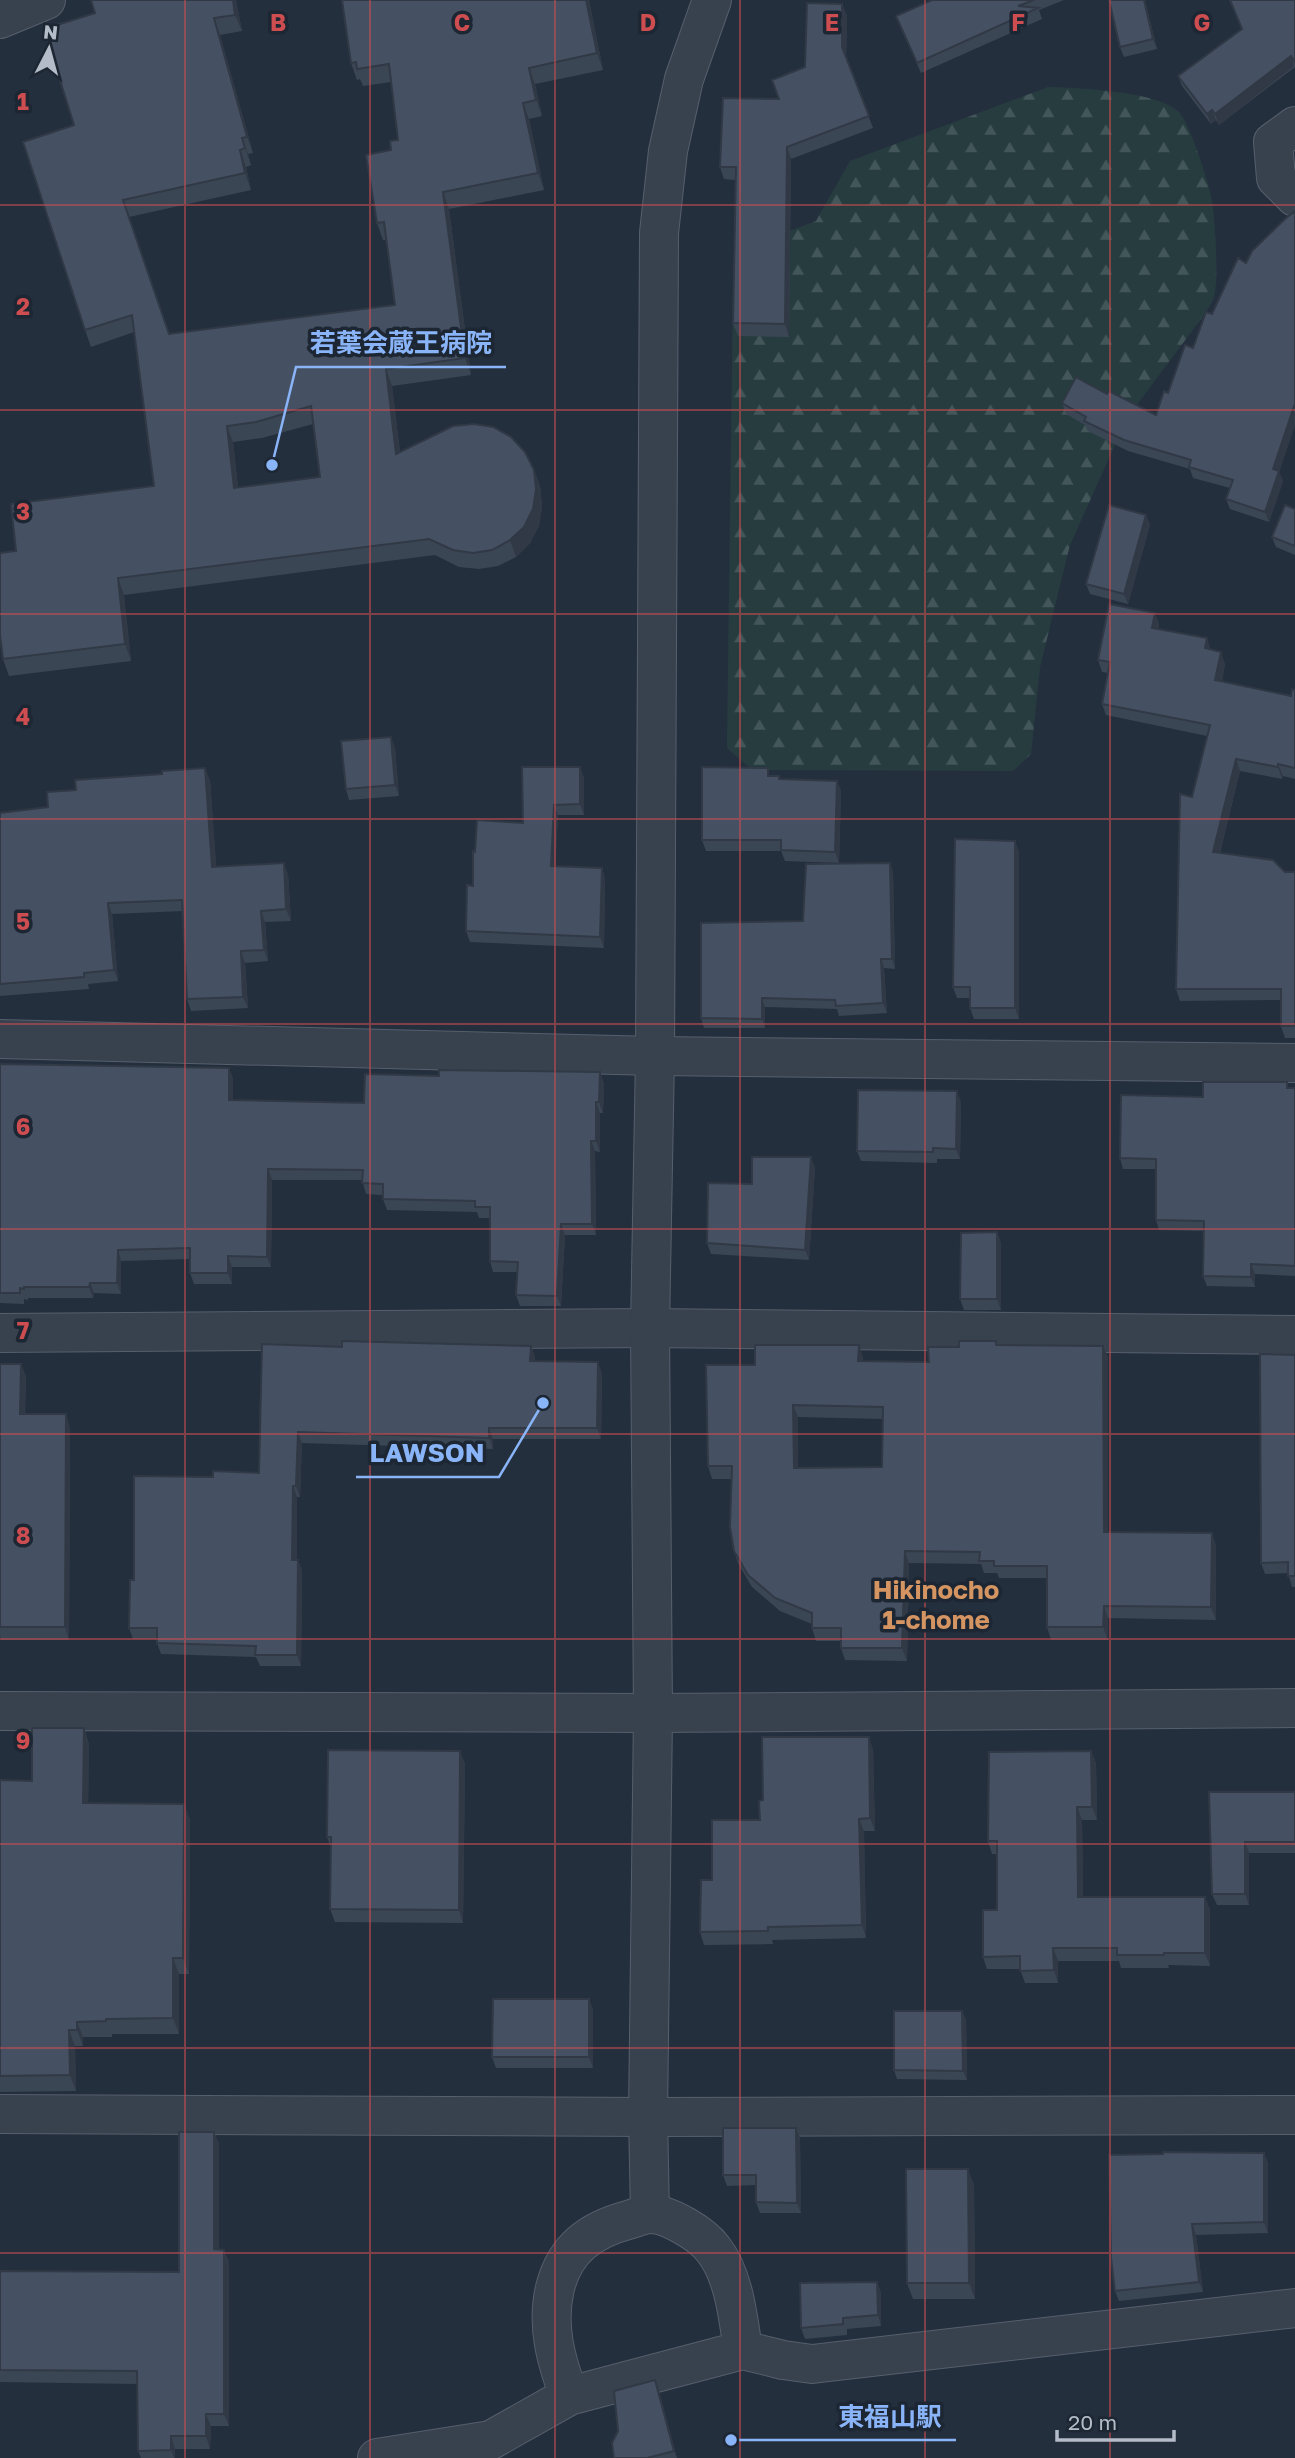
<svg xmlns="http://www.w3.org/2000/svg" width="1295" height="2458" viewBox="0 0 1295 2458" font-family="'Golos Text','Noto Sans JP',sans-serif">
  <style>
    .forest { fill: url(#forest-firs) }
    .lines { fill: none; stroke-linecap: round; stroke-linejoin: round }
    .minor-casing { stroke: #565f6c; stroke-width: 40 }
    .tertiary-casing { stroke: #565f6c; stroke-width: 40 }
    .minor { stroke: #38414e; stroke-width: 38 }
    .tertiary { stroke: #38414e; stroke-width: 38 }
    .wall { fill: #3b4654; fill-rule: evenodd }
    .shaded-wall { fill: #303945 }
    .building { fill: #455162; stroke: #303945; stroke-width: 2; fill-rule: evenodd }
    .grid { fill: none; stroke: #ce4d50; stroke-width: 2; stroke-opacity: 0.55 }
    .labels { text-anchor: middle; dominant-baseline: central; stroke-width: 7; stroke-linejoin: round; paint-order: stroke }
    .neighbourhood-label { font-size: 26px; font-weight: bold; fill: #d59563; stroke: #1d2633 }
    .grid-label { font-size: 23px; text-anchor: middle; font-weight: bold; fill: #ce4d50; stroke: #1d2633; stroke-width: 7; stroke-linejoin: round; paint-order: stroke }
    .leader { fill: none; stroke: #8ab4f8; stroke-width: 2.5 }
    .callout-dot { fill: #8ab4f8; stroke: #1d2633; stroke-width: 2.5 }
    .callout-label { font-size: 26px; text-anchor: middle; font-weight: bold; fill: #8ab4f8; stroke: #1d2633; stroke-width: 7; stroke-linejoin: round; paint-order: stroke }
  </style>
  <defs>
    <pattern id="forest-firs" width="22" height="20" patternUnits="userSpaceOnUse" patternTransform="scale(1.75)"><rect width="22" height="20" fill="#263c3f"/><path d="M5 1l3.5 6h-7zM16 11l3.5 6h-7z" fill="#435659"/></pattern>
  </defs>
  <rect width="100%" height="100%" fill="#242f3e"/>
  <path class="forest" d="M1048,87C1078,88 1155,91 1178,111C1190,122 1209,184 1212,201C1215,219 1219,280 1214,296C1213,303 1207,309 1204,315L1127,418L1070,545L1040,667L1031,754L1013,771L752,770L727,748L733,289L757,243L816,221L850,161Z"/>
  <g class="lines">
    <defs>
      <path id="minor" d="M0,19L46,0
        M1295,126L1273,142L1276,178L1295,197
        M0,1039L655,1056L1295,1063
        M0,1333L650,1328L1295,1335
        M0,2114L648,2117L1295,2115
        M569,2396C556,2360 546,2326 555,2288C565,2248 591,2230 628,2220C635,2218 642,2215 649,2214C667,2213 702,2234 713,2249C734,2275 738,2317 743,2350
        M377,2458L491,2440L569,2396L743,2350L783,2360L812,2364L1295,2308"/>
      <path id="tertiary" d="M0,1711L653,1713L1295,1708
        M650,2214L648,2117L653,1713L650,1328L655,1056L659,233L668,151L684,79L712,0"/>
    </defs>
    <use href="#minor" class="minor-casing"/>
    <use href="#tertiary" class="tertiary-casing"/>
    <use href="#minor" class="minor"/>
    <use href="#tertiary" class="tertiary"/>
  </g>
  <path class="wall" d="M91,0H236L242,31L220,35L253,153L248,154L251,165L246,167L251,190L129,217L169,334L395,305L386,240H383L377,223L391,150L398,140L391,82L363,86L360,79L357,80L351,63L589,0L603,70L535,84L542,116L529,119L544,190L449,209L471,375L392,386L400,452L534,470L540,486L542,506L539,526L530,543L516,557L498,566L479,569L459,567L435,555L124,595L131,661L9,676L3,659L16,551L154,486L134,332L91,347L85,330L74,125L95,13ZM313,424L320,477L238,487L233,442L262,438Z
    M932,0H1064L1039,10L1042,19L921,73L896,16Z
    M1109,0H1145L1157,49L1124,57L1120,47Z
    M1229,0H1295V67L1219,125L1216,120L1211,124L1182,86L1178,76L1242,29Z
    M842,4L847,16L846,58L873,128L791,159L789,337L738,336L733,323L735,180L724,179L720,167L805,67Z
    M1295,211V425L1279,472L1283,481L1269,522L1230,509L1226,499L1230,488L1193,478L1190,469L1128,451L1088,431L1085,425L1066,414L1062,403L1107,394L1156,415L1212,314L1246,263Z
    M1295,509V555L1276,547L1272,537Z
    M1146,515L1150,525L1128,604L1090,594L1086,584Z
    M1155,613L1159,624L1158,629L1211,649L1225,664L1222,681L1291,696L1295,690V779L1283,776L1282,779L1240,771L1220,853L1285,872H1295V1038H1285L1281,1026V1000L1180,1001L1176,989L1192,797L1207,736L1106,715L1102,704L1108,673L1102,672L1098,660Z
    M395,748L399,796L349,800L346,789Z
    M771,776H779L780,779L837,781L841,791L839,863L785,861L781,851H706L702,840Z
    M584,777V815H558L555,866L602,868L605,879L604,948L470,942L466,931L473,886L523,823Z
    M210,780L216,866L288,874L291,921L265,922L268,961L245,963L248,1008L191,1011L187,999L183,911L112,914L118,981L88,984L89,989L0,996V813L48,807Z
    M1019,851V1019H974L970,1008V998H957L953,987Z
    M890,863L893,872L895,969L884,968L887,1013L839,1016L837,1009L765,1007V1028H704L701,1018L803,921Z
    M0,1064L229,1068L233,1079V1100L364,1103L604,1083L603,1113H600V1152L595,1151L596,1235H565L561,1306H520L516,1295L518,1272H493L490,1261V1218H479L477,1212L387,1210L383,1199V1195L366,1194L362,1180H272L271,1267H232V1284H194L190,1273V1259L121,1261V1294L94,1293L93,1298H28V1300L24,1299V1304L0,1303Z
    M1290,1088H1295V1276L1255,1274V1287L1207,1286L1203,1276L1204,1231L1159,1230L1156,1220V1169H1123L1120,1158L1203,1097Z
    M961,1102L960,1159H937V1163L861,1161L857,1151Z
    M815,1167L809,1260L711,1254L707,1243L752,1184Z
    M997,1232L1001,1243V1310H964L960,1299Z
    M997,1345L1103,1346L1108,1358V1532L1216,1545V1620L1108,1618V1640H1051L1047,1627V1578H999L997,1573H984L981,1564L909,1563L907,1661L845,1660L841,1648V1641H816L812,1628V1624L780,1611L752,1587L738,1563L734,1551L731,1479H712L708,1466L755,1365L863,1357V1361L929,1362ZM798,1417L883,1419L882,1467L798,1468Z
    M531,1346L535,1357V1361L602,1373L601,1439H493V1449L302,1443L300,1497H297V1560H298L302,1571L301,1666H260L256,1657L161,1654L157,1643V1639H133L129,1628L134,1580L213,1477L259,1473L342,1347Z
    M1295,1355V1587H1292L1288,1573L1265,1574L1261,1563Z
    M0,1364H21L26,1377L25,1414L70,1427L69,1640H1L0,1636Z
    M84,1728L89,1744L88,1803L184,1804L190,1820L189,1974H179V2034H112V2037H83V2046H75L76,2091L0,2092V1780L32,1781Z
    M873,1749L875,1831H864L866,1938L772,1940L773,1944L704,1945L700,1932L712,1880L760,1820L763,1800Z
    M1091,1751L1096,1763L1097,1820H1082L1083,1897H1205L1210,1910V1966L1168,1965L1169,1968H1121L1119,1961H1058V1983H1025L1020,1969H987L983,1957L997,1910V1854H992L988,1841Z
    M465,1763L463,1923L335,1922L330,1909L331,1848L327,1837Z
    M1209,1792H1295V1853H1249V1905H1217L1212,1894Z
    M589,1999L593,2010V2068H496L492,2057Z
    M962,2011L966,2020L967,2080L897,2079L894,2070Z
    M796,2128L800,2138L801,2213H760L756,2202V2185L727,2186L723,2175Z
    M214,2132L219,2144V2250H224L229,2262V2426H211L210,2449H175V2458H141L138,2451L137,2384L0,2382V2271L179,2272Z
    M1264,2153L1268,2163V2233L1196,2235L1203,2292L1119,2301L1115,2291Z
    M974,2184L975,2299H913L907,2283Z
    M877,2282L881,2293V2326L847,2329V2335L805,2339L801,2328Z
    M660,2395L677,2458H614Z"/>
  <path class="shaded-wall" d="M233,0H236L242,31L235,15Z
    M586,0H589L603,70L597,53Z
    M1144,0H1145L1157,49L1153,39Z
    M842,4L847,16L846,59L842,47Z
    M214,18L220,35L253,153L247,137Z
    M1291,56L1294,66L1219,125L1215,114Z
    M529,68L535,84L542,116L536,100Z
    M523,103L529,119L544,190L538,173Z
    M1212,110L1216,120L1211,124L1207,114Z
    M242,138L248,154L251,165L245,148Z
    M787,147L791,159L789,337L785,324Z
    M240,150L246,167L251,190L245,173Z
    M443,192L449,209L471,375L465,358Z
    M386,369L392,386L402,470L396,454Z
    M1294,406L1295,425L1279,472L1283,481L1269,522L1265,512L1273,469Z
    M227,426L233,442L240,504L234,488Z
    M534,470L540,486L542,506L539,526L530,543L516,557L510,540Z
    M1146,515L1150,525L1128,604L1124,594Z
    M118,578L124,595L131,661L125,644Z
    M1155,613L1159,624L1156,639L1152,628Z
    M1207,638L1211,650L1205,648Z
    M1221,652L1225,664L1220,692L1215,680Z
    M391,737L395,748L399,796L395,785Z
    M1236,759L1240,771L1217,864L1213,852Z
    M1278,764L1283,776L1282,779L1278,767Z
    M580,767L584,777V815L580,804Z
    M205,768L210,780L217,878L212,867Z
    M837,781L841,791L839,863L835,852Z
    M554,805L558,815L555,877L551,866Z
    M1015,841L1019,851V1019L1015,1008Z
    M284,863L288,874L291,921L286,909Z
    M890,863L893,872L895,969L892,959Z
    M602,868L605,879L604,948L600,937Z
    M108,903L112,914L118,981L114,970Z
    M261,911L265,922L268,961L264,950Z
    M241,951L245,963L248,1008L243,997Z
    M881,959L884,968L887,1013L883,1003Z
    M762,998L765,1007V1028L762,1019Z
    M229,1068L233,1079V1111L229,1100Z
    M600,1072L604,1083L603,1113L599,1102Z
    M957,1091L961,1102L960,1159L956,1149Z
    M596,1102L600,1113V1152L596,1141Z
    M591,1141L595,1151L596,1235L592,1224Z
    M811,1157L815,1167L809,1260L805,1250Z
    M268,1169L272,1180L271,1267L267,1257Z
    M561,1224L565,1235L561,1306L557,1296Z
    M997,1232L1001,1243V1310L997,1299Z
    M118,1250L121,1261V1294L117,1283Z
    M228,1256L232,1267V1284L228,1273Z
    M1251,1264L1255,1274V1287L1251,1277Z
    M90,1283L94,1293L93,1298L89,1287Z
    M859,1345L863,1357L862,1374L858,1361Z
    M531,1346L535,1357L534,1372L530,1361Z
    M1103,1346L1108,1358V1544L1104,1532Z
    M598,1362L602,1373L601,1439L597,1428Z
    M21,1364L26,1377L24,1427L20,1414Z
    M793,1405L798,1417V1480L794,1468Z
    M66,1414L70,1427L69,1640L65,1627Z
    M489,1428L493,1439V1449L489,1438Z
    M298,1432L302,1443L300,1497L296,1486Z
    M293,1486L297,1497V1571L292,1560Z
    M1212,1533L1216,1545V1620L1211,1607Z
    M905,1551L909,1563L907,1661L902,1648Z
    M298,1560L302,1571L301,1666L297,1655Z
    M1104,1606L1108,1618V1640L1103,1627Z
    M84,1728L89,1744L88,1819L83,1803Z
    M869,1737L873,1749L875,1831L870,1818Z
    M460,1751L465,1763L463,1923L459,1910Z
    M1091,1751L1096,1763L1097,1820L1092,1807Z
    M184,1804L190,1820L189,1974L183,1958Z
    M1077,1807L1082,1820L1083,1909L1078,1897Z
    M859,1819L864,1831L866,1938L862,1925Z
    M1245,1842L1249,1853V1905L1245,1894Z
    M1205,1897L1210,1910V1966L1205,1953Z
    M1053,1948L1058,1961V1983L1054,1970Z
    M173,1958L179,1974V2034L173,2018Z
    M589,1999L593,2010V2068L589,2057Z
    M962,2011L966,2020L967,2080L963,2071Z
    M77,2022L83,2037V2046L77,2030Z
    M69,2030L75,2046L76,2091L70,2075Z
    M796,2128L800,2138L801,2213L797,2203Z
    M214,2132L219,2144V2262L214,2249Z
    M1264,2153L1268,2163V2233L1264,2222Z
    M968,2169L974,2184L975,2299L969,2283Z
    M1192,2224L1196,2235L1203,2292L1199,2282Z
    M224,2250L229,2262V2426L224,2414Z
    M877,2282L881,2293V2326L878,2315Z
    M655,2380L660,2395L677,2458L674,2451Z
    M206,2414L211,2426L210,2449L206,2436Z
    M171,2436L175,2449V2458H174L171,2450Z"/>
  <path class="building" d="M91,0H233L235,15L214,18L247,137L242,138L245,148L240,150L245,173L123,200L169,334L395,305L384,222L377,223L366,155L391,150L390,141L398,140L389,64L357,69L356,62L351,63L342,0H586L597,53L529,68L536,100L523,103L538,173L443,192L465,358L386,369L396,454L453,426L474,424L493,427L511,437L525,452L534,470L536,489L533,509L524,527L510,540L492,550L473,553L453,550L429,539L118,578L125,644L3,659L0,635V553L16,551L11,504L154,486L132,315L85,330L23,142L74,125L44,29L95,13ZM311,406L320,477L234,488L227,426L256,422Z
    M932,0H1034L1018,6L1038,8L917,63L896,16Z
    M1109,0H1144L1153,39L1120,47Z
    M1230,0H1295V62L1291,56L1215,114L1212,110L1207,114L1178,76L1242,29Z
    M807,3L842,4V47L869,116L787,147L785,324L733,323L736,167H720L723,98L779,99L772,80L805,67Z
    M1295,211V407L1294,406L1273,469L1279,471L1265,512L1226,499L1233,480L1189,467L1191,460L1124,440L1084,421L1086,417L1062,403L1076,377L1107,394L1109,391L1156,415L1164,391L1168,393L1185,345L1193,348L1206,312L1212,314L1238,258L1246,263L1252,251L1285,219Z
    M1109,505L1146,515L1124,594L1086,584Z
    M1285,505L1295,509V546L1272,537Z
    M1109,604L1155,613L1152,628L1207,638L1205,648L1221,652L1215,680L1291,696L1292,689L1295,690V768L1278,764V767L1236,759L1213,852L1273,860L1285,872H1295V1026H1281V989H1176L1180,794L1192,797L1210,725L1102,704L1110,662L1098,660Z
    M391,737L395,785L346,789L341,741Z
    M522,767H580V804L554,805L551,866L602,868L600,937L466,931L467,885L473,886V851L475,852L477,820L523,823Z
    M702,767L768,768V776H779V779L837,781L835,852L781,850V840H702Z
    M205,768L212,867L284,863L286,909L261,911L264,950L241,951L243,997L187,999L182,900L108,903L114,970L84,973V977L0,984V813L48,807L47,792L76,790L75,780L162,774V771Z
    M955,839L1015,841V1008H970V987H953Z
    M890,863L892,959H881L883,1003L836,1006L835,1000L762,998V1019L701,1018V923L803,921L806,864Z
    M0,1064L229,1068V1100L364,1103L365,1074L439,1076V1070L600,1072L599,1102H596V1141H591L592,1224H561L557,1296L516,1295L518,1262L490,1261V1207H475V1201L383,1199V1184L362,1183L363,1170L268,1169L267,1257L228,1256V1273H190V1248L118,1250L117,1283H90L89,1287H24V1289L20,1288V1293H0Z
    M1203,1082H1287V1088H1295V1266L1251,1264V1277L1203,1276L1204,1221L1156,1220V1159L1120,1158L1121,1095L1203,1097Z
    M858,1090L957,1091L956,1149L933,1148V1152L857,1151Z
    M752,1157H811L805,1250L707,1243L708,1183L752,1184Z
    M997,1232V1299H960L961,1233Z
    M342,1341L531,1346L530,1361L598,1362L597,1428H489V1438L298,1432L296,1486H293L292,1560H298L297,1655H255L256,1646L157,1643V1628H129L130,1580H134V1476L213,1477V1471L259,1473L262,1344L342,1347Z
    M959,1341H996V1345L1103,1346L1104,1532L1212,1533L1211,1607L1104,1606L1103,1627H1047V1566H994V1561H979L980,1552L905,1551L902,1648H841V1628H812V1613L775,1598L748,1575L734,1551L730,1527L732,1466H708L706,1365H755V1345H859L858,1361L929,1362L928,1347H959ZM793,1405L883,1407L882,1467L794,1468Z
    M1260,1354L1295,1355V1576H1288V1562L1261,1563Z
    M0,1364H21L20,1414H66L65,1627H0Z
    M32,1728H84L83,1803L184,1804L183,1958H173V2018L106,2019V2021L77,2022V2030H69L70,2075L0,2076V1780L32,1781Z
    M762,1737H869L870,1818L859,1819L862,1925L768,1927V1931L700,1932L701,1880H712V1820H760L759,1801L763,1800Z
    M328,1750L460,1751L459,1910L330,1909L331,1837H327Z
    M1091,1751L1092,1807H1077L1078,1897H1205V1953H1164V1955H1117V1948H1053L1054,1970L1020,1971V1956L983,1957V1910H997V1841H988L989,1752Z
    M1209,1792H1295V1842H1245V1894H1212Z
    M493,1999H589V2057H492Z
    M894,2011H962L963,2071L894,2070Z
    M723,2128H796L797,2203L756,2202V2175H723Z
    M179,2132H214V2249L224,2250V2414H206V2436H171V2450L138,2451L137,2371L0,2370V2271L179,2272Z
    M1163,2152L1264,2153V2222L1192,2224L1199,2282L1115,2291L1111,2258L1109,2155L1163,2154Z
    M906,2169H968L969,2283H907Z
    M877,2282L878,2315L843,2318V2324L801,2328L800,2283Z
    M655,2380L674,2451L647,2458H614L612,2443L618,2431L614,2391Z"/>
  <path class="grid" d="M185,0V2458M370,0V2458M555,0V2458M740,0V2458M925,0V2458M1110,0V2458M0,205H1295M0,410H1295M0,614H1295M0,819H1295M0,1024H1295M0,1229H1295M0,1434H1295M0,1639H1295M0,1844H1295M0,2048H1295M0,2253H1295"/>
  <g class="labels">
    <g class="neighbourhood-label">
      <text x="936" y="1589">Hikinocho<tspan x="936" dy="30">1-chome</tspan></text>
    </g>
  </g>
  <g class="grid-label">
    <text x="278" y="31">B</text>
    <text x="462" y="31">C</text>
    <text x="648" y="31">D</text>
    <text x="832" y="31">E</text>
    <text x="1018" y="31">F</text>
    <text x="1202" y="31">G</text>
    <text x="23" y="110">1</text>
    <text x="23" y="315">2</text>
    <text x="23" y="520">3</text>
    <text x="23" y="725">4</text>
    <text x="23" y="930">5</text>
    <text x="23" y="1135">6</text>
    <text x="23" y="1339">7</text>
    <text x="23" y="1544">8</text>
    <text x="23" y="1749">9</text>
  </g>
  <path class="leader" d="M272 465L296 367H506M543 1403L499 1477H356M731 2440L824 2440H956"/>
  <g class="callout-dot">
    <circle cx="272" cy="465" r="7"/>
    <circle cx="543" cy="1403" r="7"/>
    <circle cx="731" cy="2440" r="7"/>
  </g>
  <g class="callout-label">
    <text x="401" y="352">若葉会蔵王病院</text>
    <text x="427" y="1462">LAWSON</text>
    <text x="890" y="2426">東福山駅</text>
  </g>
  <g transform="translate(49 49) rotate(6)" stroke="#1d2633" stroke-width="5" paint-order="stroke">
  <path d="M0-5L12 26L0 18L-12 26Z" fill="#b4bcc9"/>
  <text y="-10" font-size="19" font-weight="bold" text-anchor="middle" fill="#b4bcc9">N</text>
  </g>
  <path d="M1057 2430v10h117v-10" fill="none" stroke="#b4bcc9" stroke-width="3.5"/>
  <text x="1068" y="2430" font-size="21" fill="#b4bcc9" stroke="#1d2633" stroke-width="5" paint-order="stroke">20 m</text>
</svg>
